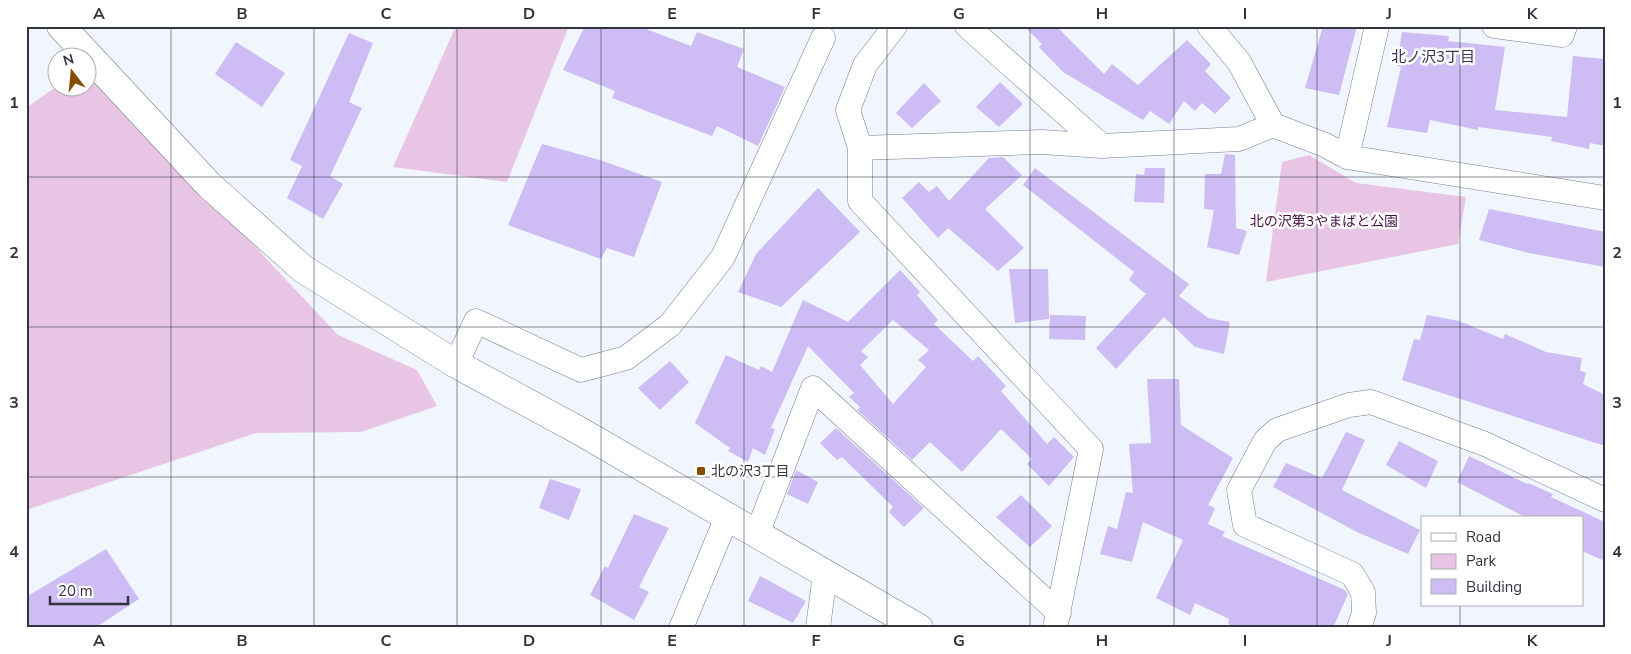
<svg xmlns="http://www.w3.org/2000/svg" width="1631" height="654" viewBox="0 0 1631 654" font-family="'Nunito Sans','Noto Sans JP',sans-serif">
  <style>
    .green { fill: #e8c5e4 }
    .building { fill: #cebdf4; fill-rule: evenodd }
    .lines { fill: none; stroke-linecap: round; stroke-linejoin: round }
    .minor-casing { stroke: #747d91; stroke-width: 25 }
    .tertiary-casing { stroke: #747d91; stroke-width: 29 }
    .minor { stroke: #fff; stroke-width: 24 }
    .tertiary { stroke: #fff; stroke-width: 28 }
    .grid { fill: none; stroke: #32353e; stroke-width: 1; stroke-opacity: 0.55 }
    .poi-dot { fill: #874c04; stroke: #fff; stroke-width: 2 }
    .labels { text-anchor: middle; dominant-baseline: central; stroke-width: 5; stroke-linejoin: round; paint-order: stroke }
    .park-label { font-size: 14px; fill: #460f44; stroke: #fff }
    .poi-label { font-size: 14px; fill: #32353e; stroke: #fff; text-anchor: start }
    .neighbourhood-label { font-size: 15px; fill: #31384a; stroke: #fff }
    .neatline { fill: none; stroke: #32353e; stroke-width: 2 }
    .grid-label { font-size: 16px; text-anchor: middle; font-weight: bold; fill: #32353e }
  </style>
  <rect width="100%" height="100%" fill="#f1f5fe"/>
  <path class="green" d="M456,26H569L507,182L393,167Z
    M88,69L338,335L417,370L437,406L361,432L256,433L26,510V108L57,86L58,88H88Z
    M1309,155L1356,183L1466,197L1458,244L1266,282L1282,162Z"/>
  <path class="building" d="M585,26H638L691,46L697,32L744,49L737,67L785,87L758,146L717,126L712,136L612,98L615,91L563,70Z
    M1024,26H1056L1104,74L1112,64L1138,85L1187,40L1211,64L1205,71L1231,98L1215,114L1202,103L1195,111L1184,101L1169,124L1150,111L1143,120L1063,72L1039,47L1042,44Z
    M1323,26H1357L1339,95L1305,88Z
    M1402,32L1449,36L1448,41L1505,47L1495,110L1567,117L1573,56L1605,59V146L1590,143L1589,149L1551,141L1552,137L1478,127V130L1430,120L1427,133L1387,127L1401,67L1397,66Z
    M349,33L373,43L349,102L362,108L330,176L343,184L323,219L287,198L302,166L290,160Z
    M236,42L285,73L262,107L215,74Z
    M1000,82L1023,104L999,127L976,107Z
    M924,83L941,101L912,128L896,113Z
    M542,144L600,160L662,182L634,257L607,248L601,259L508,225Z
    M1225,154L1235,155L1236,228L1247,231L1239,255L1207,247L1214,210L1204,209L1205,174H1221Z
    M1003,157L1022,175L985,209L1024,248L998,271L948,228L938,238L902,198L919,182L929,192L937,186L949,201L989,158Z
    M1035,168L1189,284L1179,296L1208,318L1230,322L1224,354L1195,347L1164,317L1116,369L1096,348L1146,294L1129,280L1134,272L1023,185Z
    M1145,168H1165L1164,203L1134,202L1136,174L1144,175Z
    M818,188L860,232L781,307L738,292L756,254Z
    M1489,209L1605,232V267L1529,253L1479,240Z
    M1009,269H1048L1049,319L1015,323Z
    M900,270L920,292L917,295L938,320L934,324L973,361L978,356L1006,386L1001,391L1047,444L1054,437L1074,457L1049,486L1027,464L1032,459L1001,429L962,472L930,442L912,460L857,410L860,407L849,397L854,393L808,346L771,428L775,429L765,455L753,448L748,462L728,451L730,448L695,423L726,355L759,370L761,366L772,372L803,300L848,322ZM893,320L929,350L918,360L926,367L893,404L860,365L868,357L861,351Z
    M1050,315L1086,316L1085,340L1049,339Z
    M1427,315L1459,321L1503,339L1505,334L1546,352L1582,358L1580,370L1586,373L1583,384L1605,395V446L1402,380L1414,339L1420,340Z
    M670,361L689,382L660,410L638,388Z
    M1147,379H1179L1181,425L1233,458L1208,505L1215,508L1208,524L1225,532L1222,536L1345,590L1348,594L1333,628H1238L1228,624L1229,619L1195,603L1190,615L1156,598L1183,540L1143,522L1132,562L1100,554L1108,526L1117,529L1126,492L1133,493L1129,444L1151,443Z
    M836,428L924,508L904,527L889,512L893,507L842,457L837,460L820,443Z
    M1346,432L1365,440L1342,490L1420,530L1408,554L1357,532L1273,487L1286,463L1322,478Z
    M1399,441L1438,461L1426,488L1386,465Z
    M1469,456L1527,484L1528,483L1553,494L1551,497L1605,522V561L1582,551V518H1527L1457,482Z
    M796,470L818,482L808,504L787,494Z
    M550,479L581,489L569,520L539,508Z
    M1021,495L1052,526L1030,547L996,517Z
    M634,514L669,528L639,587L649,592L634,620L590,595L605,566L608,568Z
    M106,549L139,599L95,628H26V597Z
    M760,576L806,601L793,623L748,601Z"/>
  <g class="lines">
    <defs>
      <path id="minor" d="M895,26L865,65L848,110L860,148V201L1091,449L1055,628
        M967,26L1102,146
        M1209,26L1239,62L1273,125
        M1494,26L1562,35L1565,26
        M860,148L1042,142L1102,146L1239,139L1273,125L1325,145L1347,157L1605,198
        M1347,157L1377,26
        M456,364L476,321L581,370L626,358L670,325L723,257L823,38
        M757,534L813,388L1059,613
        M681,628L727,517
        M818,628L825,573
        M1359,628L1364,613L1363,592L1352,574L1245,525L1239,490L1265,441L1277,430L1349,405L1371,402L1485,444L1605,500"/>
      <path id="tertiary" d="M61,26L209,185L303,269L456,364L578,430L919,628"/>
    </defs>
    <use href="#minor" class="minor-casing"/>
    <use href="#tertiary" class="tertiary-casing"/>
    <use href="#minor" class="minor"/>
    <use href="#tertiary" class="tertiary"/>
  </g>
  <path class="grid" d="M171,26V628M314,26V628M457,26V628M601,26V628M744,26V628M887,26V628M1030,26V628M1174,26V628M1317,26V628M1460,26V518M26,177H1605M26,327H1605M26,477H1605M1460,605V628"/>
  <rect class="poi-dot" x="696" y="466" width="10" height="10" rx="2.5"/>
  <g class="labels">
    <g class="park-label">
      <text x="1324" y="221">北の沢第3やまばと公園</text>
    </g>
    <g class="poi-label">
      <text x="711" y="471">北の沢3丁目</text>
    </g>
    <g class="neighbourhood-label">
      <text x="1433" y="57">北ノ沢3丁目</text>
    </g>
  </g>
  <rect width="1631" height="654" fill="none" stroke="#ffffff" stroke-width="55"/>
  <rect x="1421" y="516" width="162" height="90" fill="#ffffff" stroke="#adaeb2"/>
  <rect x="1431" y="533" width="25" height="8" fill="#ffffff" stroke="#adaeb2"/>
  <text x="1466" y="542" font-size="15" fill="#32353e">Road</text>
  <rect x="1431" y="554" width="25" height="15" fill="#e8c5e4" stroke="#adaeb2"/>
  <text x="1466" y="566" font-size="15" fill="#32353e">Park</text>
  <rect x="1431" y="579" width="25" height="15" fill="#cebdf4" stroke="#adaeb2"/>
  <text x="1466" y="592" font-size="15" fill="#32353e">Building</text>
  <g transform="translate(72 72) rotate(344)"><circle r="24" fill="#ffffff" stroke="#adaeb2"/>
  <path d="M0-4L9 19L0 12L-9 19Z" fill="#874c04"/>
  <text y="-8" font-size="14" font-weight="bold" text-anchor="middle" fill="#32353e">N</text>
  </g>
  <path d="M50 596v8h78v-8" fill="none" stroke="#32353e" stroke-width="2.5"/>
  <text x="58" y="596" font-size="15" fill="#32353e" stroke="#ffffff" stroke-width="4" paint-order="stroke">20 m</text>
  <rect x="28" y="28" width="1576" height="598" class="neatline"/>
  <g class="grid-label">
    <text x="99" y="19">A</text>
    <text x="242" y="19">B</text>
    <text x="386" y="19">C</text>
    <text x="529" y="19">D</text>
    <text x="672" y="19">E</text>
    <text x="816" y="19">F</text>
    <text x="959" y="19">G</text>
    <text x="1102" y="19">H</text>
    <text x="1245" y="19">I</text>
    <text x="1389" y="19">J</text>
    <text x="1532" y="19">K</text>
    <text x="14" y="108">1</text>
    <text x="1617" y="108">1</text>
    <text x="14" y="258">2</text>
    <text x="1617" y="258">2</text>
    <text x="14" y="408">3</text>
    <text x="1617" y="408">3</text>
    <text x="14" y="557">4</text>
    <text x="1617" y="557">4</text>
    <text x="99" y="646">A</text>
    <text x="242" y="646">B</text>
    <text x="386" y="646">C</text>
    <text x="529" y="646">D</text>
    <text x="672" y="646">E</text>
    <text x="816" y="646">F</text>
    <text x="959" y="646">G</text>
    <text x="1102" y="646">H</text>
    <text x="1245" y="646">I</text>
    <text x="1389" y="646">J</text>
    <text x="1532" y="646">K</text>
  </g>
</svg>
